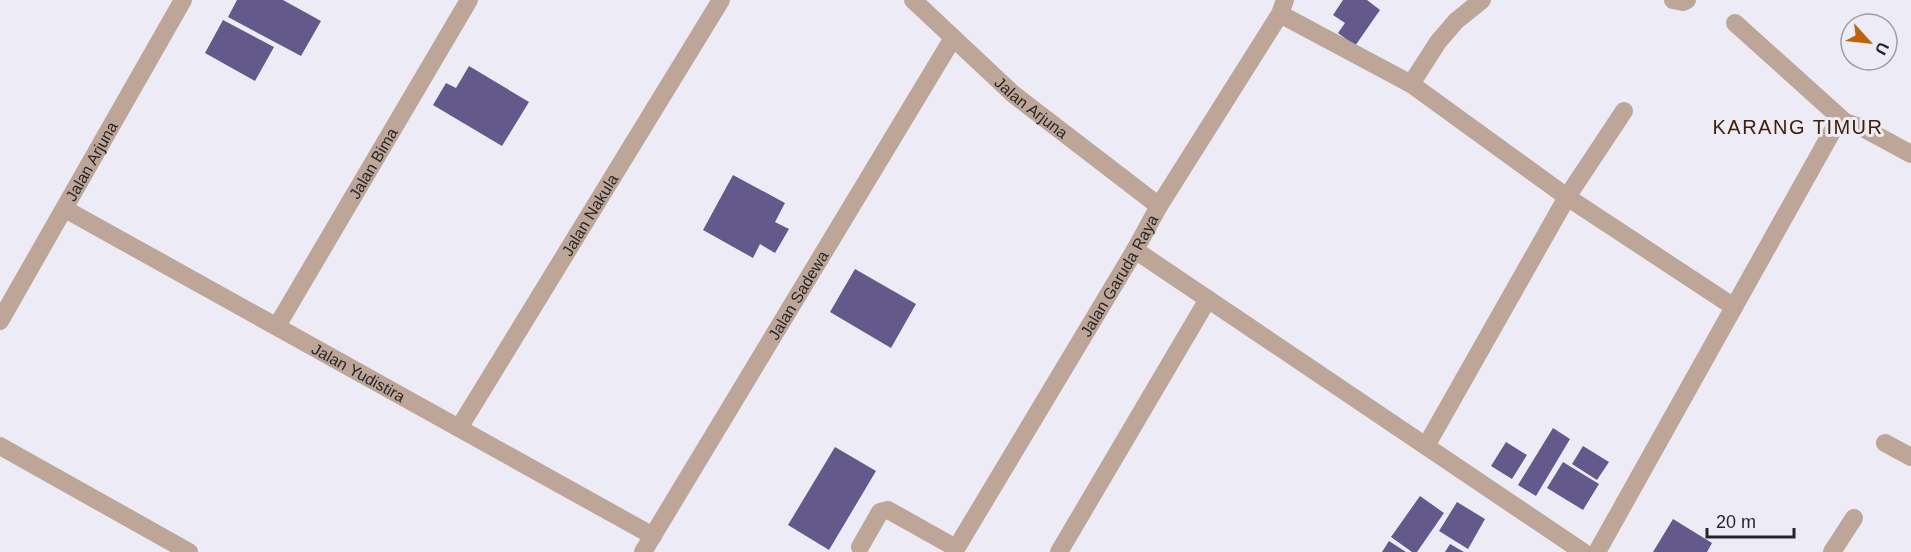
<svg xmlns="http://www.w3.org/2000/svg" width="1911" height="552" viewBox="0 0 1911 552" font-family="Helvetica,sans-serif">
  <style>
    .building { fill: #635a8b }
    .lines { fill: none; stroke-linecap: round; stroke-linejoin: round }
    .street { stroke: #bda697; stroke-width: 18 }
    .labels { text-anchor: middle; dominant-baseline: central; stroke-width: 6; stroke-linejoin: round; paint-order: stroke }
    .street-label { font-size: 16px; fill: #262629; stroke: #edecf6 }
    .quarter-label { font-size: 20px; letter-spacing: 1.5px; fill: #412109; stroke: #edecf6 }
  </style>
  <rect width="100%" height="100%" fill="#edecf6"/>
  <path class="building" d="M237,0H283L321,21L301,56L228,17Z
    M1343,0H1367L1380,10L1355,46L1338,33L1345,23L1333,15Z
    M223,20L274,47L255,81L205,53Z
    M469,66L529,102L502,146L433,105L446,83L456,88Z
    M733,175L785,203L775,222L789,229L775,253L760,244L753,258L703,230Z
    M855,269L916,304L891,348L830,312Z
    M1553,428L1570,439L1536,496L1518,485Z
    M1506,442L1527,455L1512,479L1491,466Z
    M1583,446L1609,462L1597,480L1572,464Z
    M835,447L876,471L829,550L788,525Z
    M1563,462L1599,484L1583,510L1547,488Z
    M1420,496L1444,513L1417,552H1412L1391,537Z
    M1457,502L1485,519L1468,549L1439,531Z
    M1673,519L1712,543L1707,552H1653Z
    M1389,541L1406,552H1382Z
    M1450,544L1464,552H1445Z"/>
  <g class="lines">
    <g class="street">
      <path id="s1" d="M913,0L1013,94L1159,206"/>
      <path d="M1673,0L1683,2L1687,0"/>
      <path d="M1280,14L1411,84L1567,197L1734,307"/>
      <path d="M1735,23L1845,122L1863,128L1911,154"/>
      <path d="M1411,84L1438,42L1456,21L1482,0"/>
      <path id="s2" d="M65,209L653,536"/>
      <path d="M1135,250L1583,552"/>
      <path id="s3" d="M0,321L183,0"/>
      <path id="s4" d="M277,326L469,0"/>
      <path id="s5" d="M459,428L721,0"/>
      <path d="M1885,443L1911,457"/>
      <path d="M0,446L189,552"/>
      <path d="M1426,446L1567,197L1624,111"/>
      <path d="M860,547L880,512L888,510L956,548"/>
      <path id="s6" d="M643,552L953,38"/>
      <path id="s7" d="M954,552L1135,250L1159,206L1280,14L1285,0"/>
      <path d="M1059,552L1208,299"/>
      <path d="M1597,552L1833,130L1845,122"/>
      <path d="M1832,552L1854,518"/>
    </g>
  </g>
  <g class="labels">
    <g class="street-label">
      <text stroke="none"><textPath href="#s1" startOffset="160">Jalan Arjuna</textPath></text>
      <text stroke="none"><textPath href="#s3" startOffset="184">Jalan Arjuna</textPath></text>
      <text stroke="none"><textPath href="#s4" startOffset="189">Jalan Bima</textPath></text>
      <text stroke="none"><textPath href="#s5" startOffset="250">Jalan Nakula</textPath></text>
      <text stroke="none"><textPath href="#s7" startOffset="322">Jalan Garuda Raya</textPath></text>
      <text stroke="none"><textPath href="#s6" startOffset="300">Jalan Sadewa</textPath></text>
      <text stroke="none"><textPath href="#s2" startOffset="336">Jalan Yudistira</textPath></text>
    </g>
    <g class="quarter-label">
      <text x="1798" y="127">KARANG TIMUR</text>
    </g>
  </g>
  <g transform="translate(1869 42) rotate(117)"><circle r="28" fill="#edecf6" stroke="#9d9da4" stroke-width="1.5"/>
  <path d="M0-4.5L10 22L0 15L-10 22Z" fill="#be630c"/>
  <text y="-9" font-size="16" font-weight="bold" text-anchor="middle" fill="#262629">U</text>
  </g>
  <path d="M1707 528v9h87v-9" fill="none" stroke="#262629" stroke-width="3"/>
  <text x="1716" y="528" font-size="18" fill="#262629" stroke="#edecf6" stroke-width="4.5" paint-order="stroke">20 m</text>
</svg>
